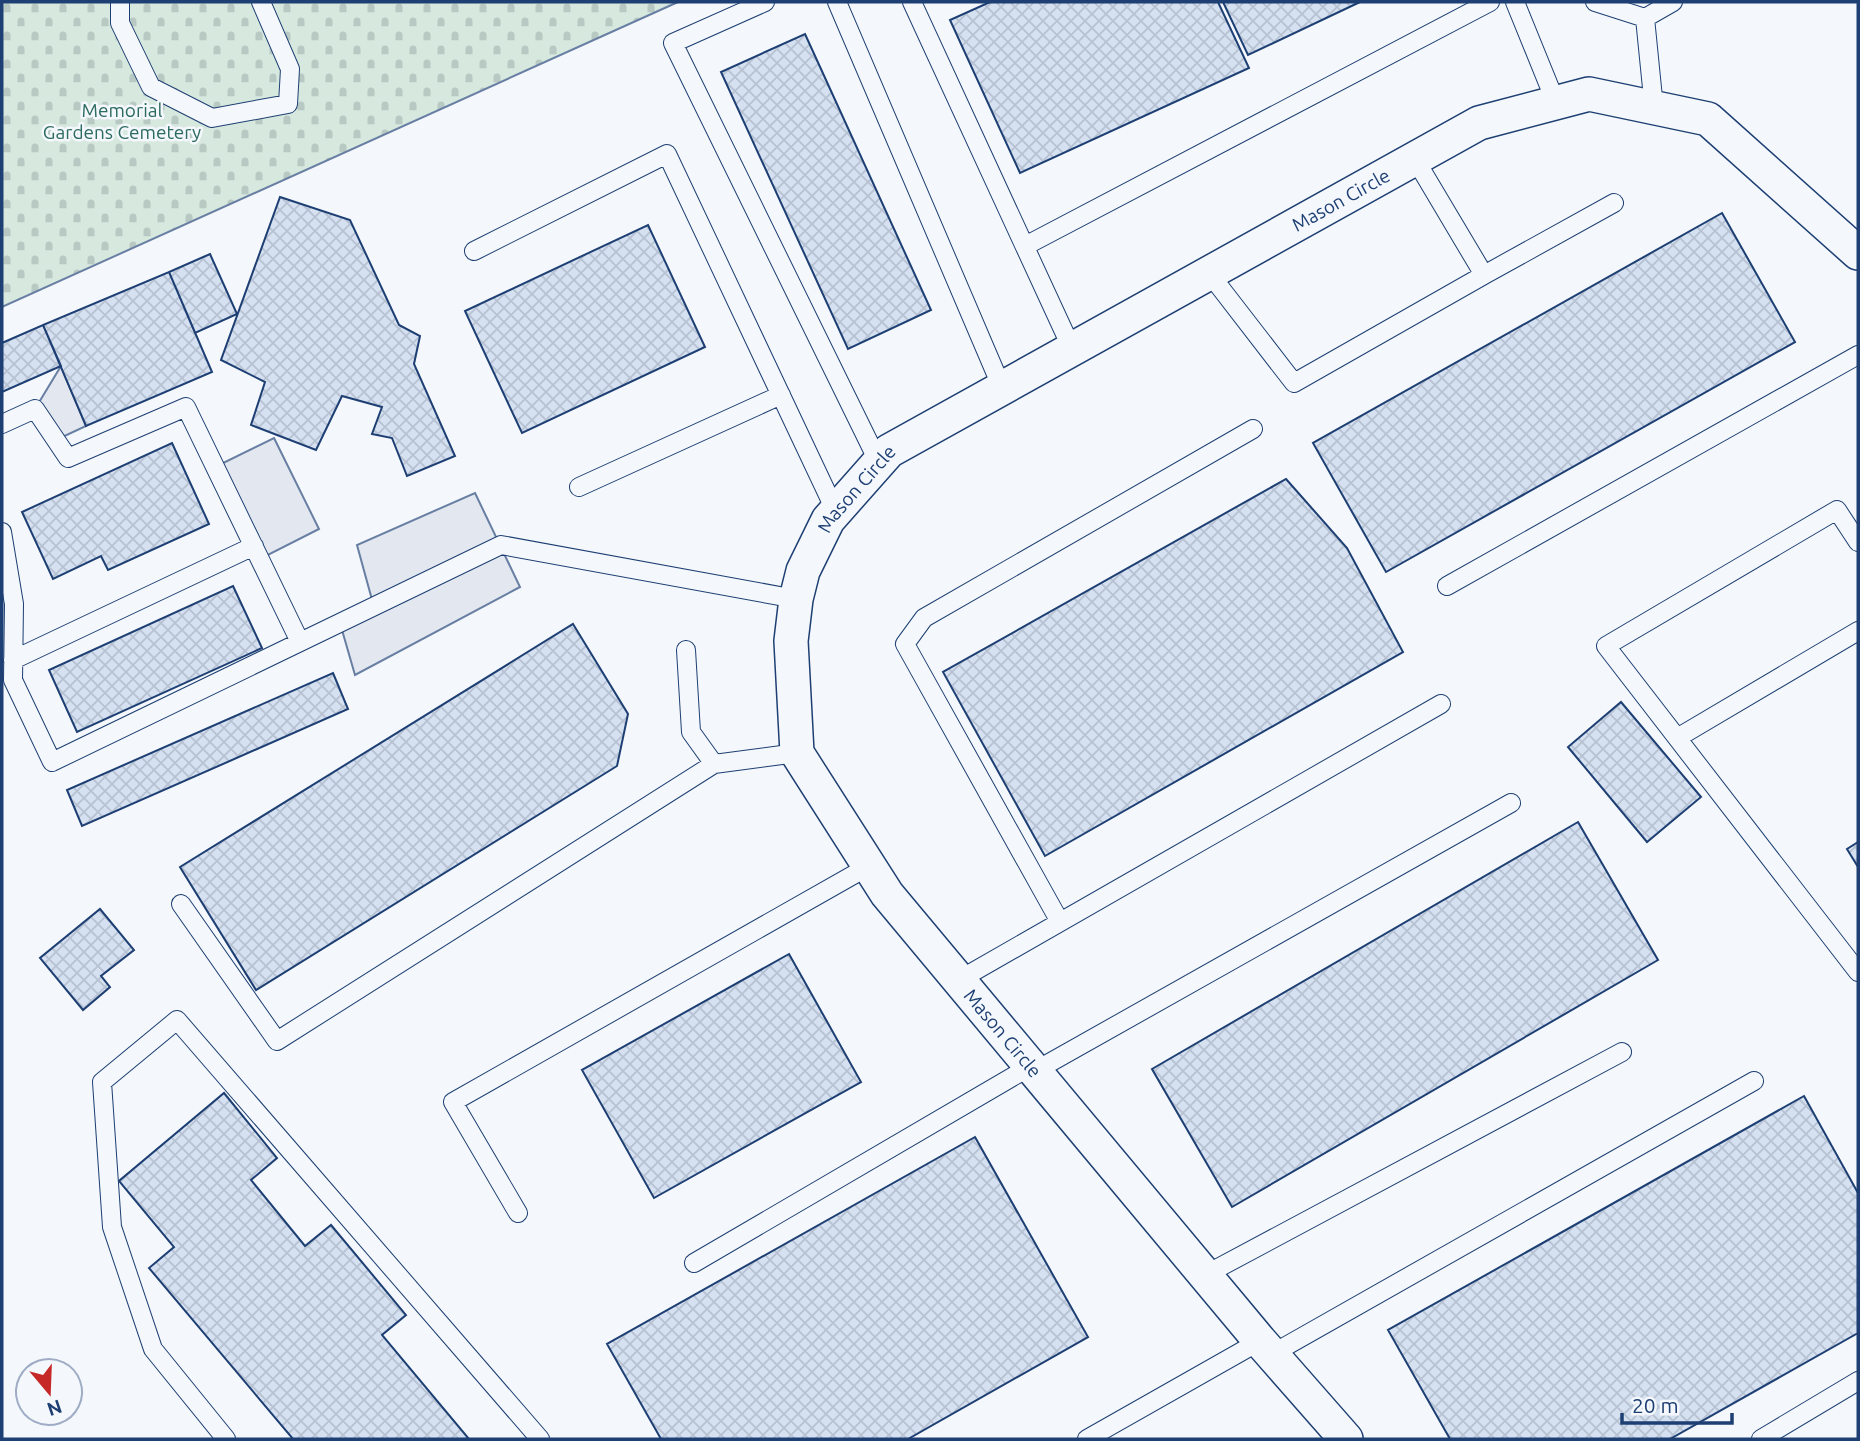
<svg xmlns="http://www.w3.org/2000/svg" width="1860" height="1441" viewBox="0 0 1860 1441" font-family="Ubuntu,sans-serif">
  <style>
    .cemetery { fill: url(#cemetery-stones); stroke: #687fa3; stroke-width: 2 }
    .parking { fill: #e3e8f0; stroke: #687fa3; stroke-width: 2 }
    .building { fill: url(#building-cross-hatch); stroke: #1d3f73; stroke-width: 2 }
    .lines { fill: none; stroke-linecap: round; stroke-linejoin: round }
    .service-casing { stroke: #1d3f73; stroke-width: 20 }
    .minor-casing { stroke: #1d3f73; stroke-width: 36 }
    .service { stroke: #f4f7fb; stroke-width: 18 }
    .minor { stroke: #f4f7fb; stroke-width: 33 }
    .labels { text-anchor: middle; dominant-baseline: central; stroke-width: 5; stroke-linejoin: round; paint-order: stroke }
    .park-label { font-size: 19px; fill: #2c6c60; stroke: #f4f7fb }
    .street-label { font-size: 19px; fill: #1d3f73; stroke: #f4f7fb }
  </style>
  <defs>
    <pattern id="cemetery-stones" width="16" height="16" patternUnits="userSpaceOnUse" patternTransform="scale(1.75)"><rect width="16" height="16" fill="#d7e8df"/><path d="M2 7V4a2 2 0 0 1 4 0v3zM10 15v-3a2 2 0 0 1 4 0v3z" fill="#b8c8c3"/></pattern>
    <pattern id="building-cross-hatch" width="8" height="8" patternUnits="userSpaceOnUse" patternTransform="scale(1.75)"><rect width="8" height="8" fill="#d5e0f0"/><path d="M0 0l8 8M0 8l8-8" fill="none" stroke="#b6c1d1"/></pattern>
  </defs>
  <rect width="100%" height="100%" fill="#f4f7fb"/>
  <path class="cemetery" d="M2,2H678L2,307Z"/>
  <path class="parking" d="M61,366L86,426L56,440L35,409Z
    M274,438L319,529L260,559L215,467Z
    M475,493L520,587L355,675L340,623L374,607L357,545Z
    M2,532L13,660L2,662Z"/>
  <path class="building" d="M990,2H1218L1249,68L1020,173L950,20Z
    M1223,2H1360L1248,55Z
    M805,34L931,310L848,349L721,72Z
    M280,197L350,220L399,325L420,336L414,364L455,456L407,476L392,438L372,434L382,407L342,396L316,450L251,425L265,382L221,360Z
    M1722,213L1795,342L1386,572L1313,443Z
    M648,225L705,347L522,433L465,311Z
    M210,254L237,314L195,333L169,272Z
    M169,272L212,372L86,426L43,325Z
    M43,325L61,366L2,392V343Z
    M172,443L209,524L108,570L101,556L53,579L22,512Z
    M1286,479L1347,548L1403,652L1045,856L943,672Z
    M233,586L262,648L77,732L49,670Z
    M573,624L628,714L617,766L256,990L180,867Z
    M333,673L348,709L82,826L67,790Z
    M1621,702L1701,797L1647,842L1568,747Z
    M1578,822L1658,960L1232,1207L1152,1069Z
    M1858,842V867L1847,849Z
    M100,909L134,950L101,976L110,987L83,1010L40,958Z
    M789,954L861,1082L654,1198L582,1070Z
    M224,1093L277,1158L251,1180L305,1246L331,1225L406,1315L382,1335L469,1439H293L149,1268L174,1247L119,1181Z
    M1804,1096L1858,1193V1333L1670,1439H1450L1388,1330Z
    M975,1137L1088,1337L908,1439H661L607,1344Z"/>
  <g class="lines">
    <defs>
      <path id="service" d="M120,2V23L151,87L212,118L288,104L290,69L261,2
        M765,2L673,43L879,463
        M837,2L1002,388
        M912,2L1072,349
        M1515,2L1556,103
        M1595,2L1645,18L1673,2
        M1645,18L1654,108
        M1415,159L1484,275L1614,203
        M1025,246L1490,2
        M474,251L667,154L836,512
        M1209,273L1294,383L1484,275
        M2,424L35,409L68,458L186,407L300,642
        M579,487L781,395
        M2,532L14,604L13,680L52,762L501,545L796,599
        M1858,542L1837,510L1606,646L1858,972
        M1447,586L1858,355
        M686,650L691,732L714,764
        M13,660L254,546
        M1677,738L1858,631
        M181,904L277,1041L714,764L797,753
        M1060,922L905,644L924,618L1253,429
        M959,980L1441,704
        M1035,1071L1511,803
        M518,1213L453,1102L869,866
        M694,1263L1031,1066
        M1205,1275L1622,1052
        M1272,1354L1754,1081
        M226,1439L153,1349L112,1227L102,1082L177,1020L540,1439
        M1087,1439L1260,1341
        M1761,1439L1858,1381"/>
      <g id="minor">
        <path id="s1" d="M1346,1439L1260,1341L887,894L797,753L791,641L796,599L803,571L828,520L889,451L1479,123L1589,94L1708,119L1858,253"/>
      </g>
    </defs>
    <use href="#service" class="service-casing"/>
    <use href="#minor" class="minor-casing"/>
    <use href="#service" class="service"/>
    <use href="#minor" class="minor"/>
  </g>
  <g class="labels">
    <g class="park-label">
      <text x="122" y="110">Memorial<tspan x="122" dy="22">Gardens Cemetery</tspan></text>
    </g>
    <g class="street-label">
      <text stroke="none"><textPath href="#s1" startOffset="1729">Mason Circle</textPath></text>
      <text stroke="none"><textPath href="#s1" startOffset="1162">Mason Circle</textPath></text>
      <text transform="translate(1003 1033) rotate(50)">Mason Circle</text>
    </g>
  </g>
  <rect width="1860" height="1441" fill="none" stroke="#1d3f73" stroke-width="7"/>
  <g transform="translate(49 1392) rotate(161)"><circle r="33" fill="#f4f7fb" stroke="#9eadc5" stroke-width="2"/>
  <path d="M0-5L12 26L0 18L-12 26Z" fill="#c62828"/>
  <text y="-10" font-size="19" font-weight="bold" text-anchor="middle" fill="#1d3f73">N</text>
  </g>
  <path d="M1622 1413v10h110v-10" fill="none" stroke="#1d3f73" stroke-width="3.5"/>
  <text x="1632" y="1413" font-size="21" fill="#1d3f73" stroke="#f4f7fb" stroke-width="5" paint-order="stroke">20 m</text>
</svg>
